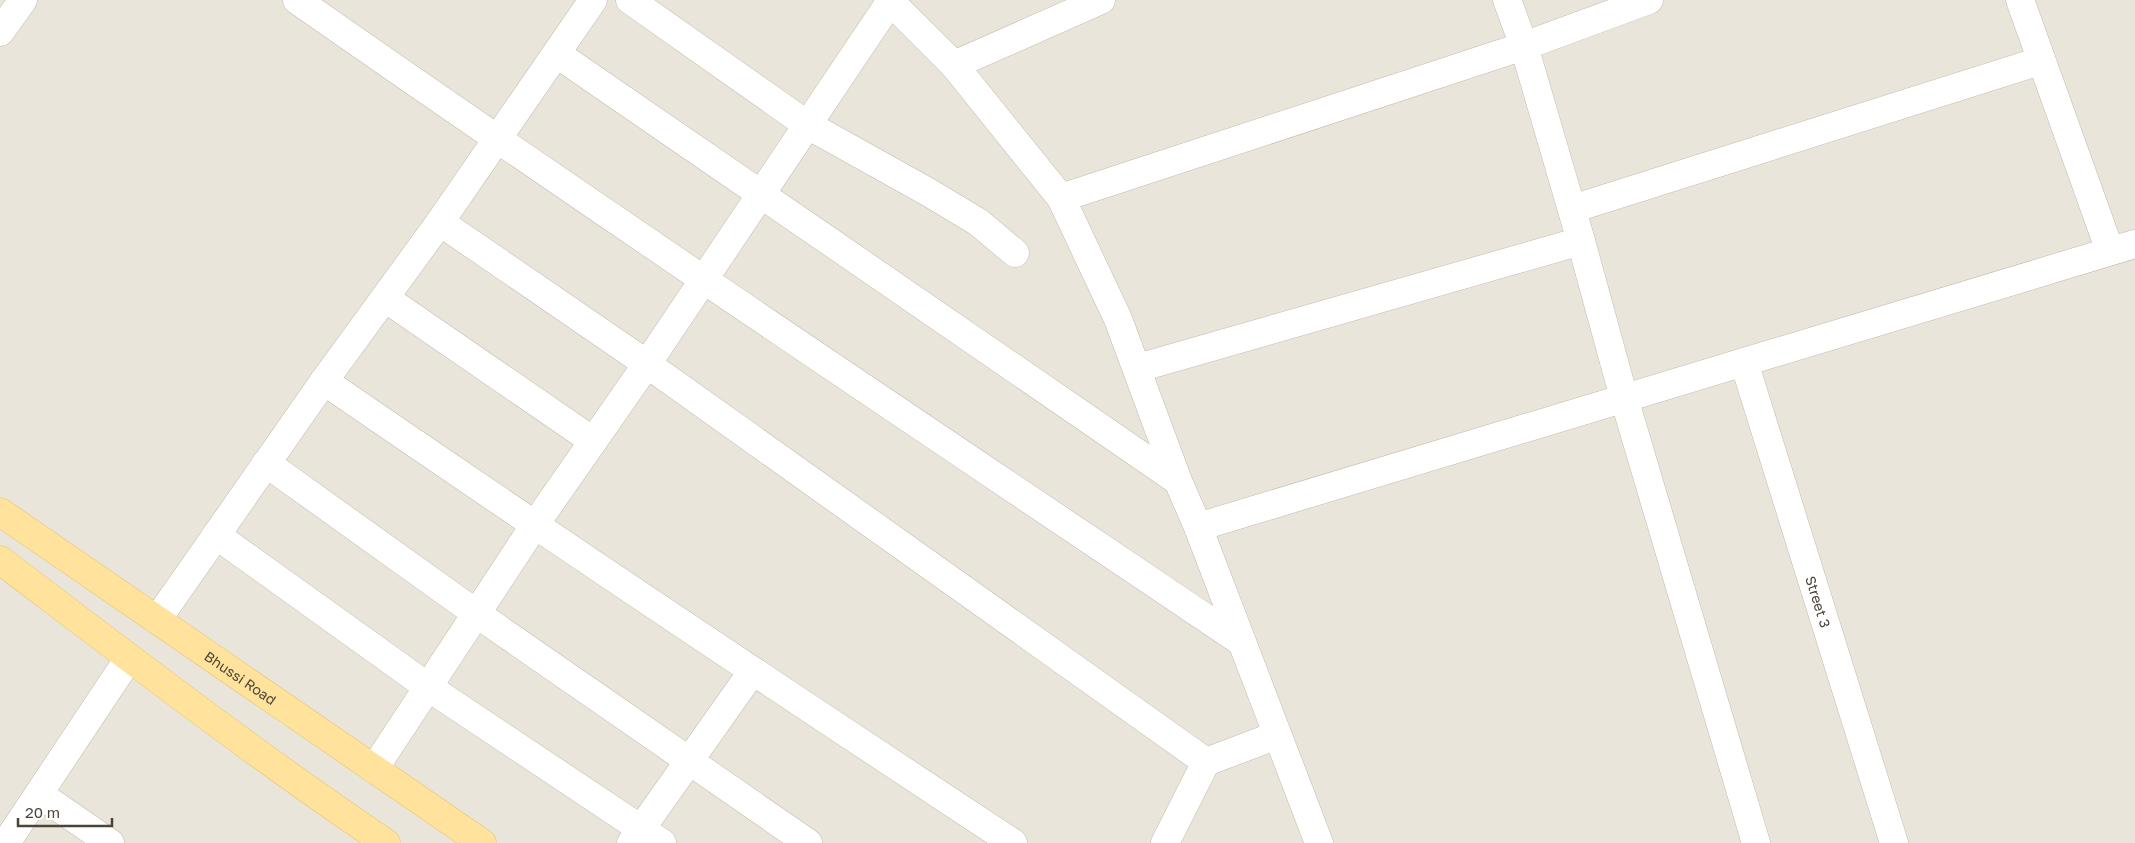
<svg xmlns="http://www.w3.org/2000/svg" width="2135" height="843" viewBox="0 0 2135 843" font-family="'Golos Text',sans-serif">
  <style>
    .residential { fill: #eae5da }
    .lines { fill: none; stroke-linecap: round; stroke-linejoin: round }
    .minor-casing { stroke: #c2bbae; stroke-width: 29 }
    .major-casing { stroke: #e6c16a; stroke-width: 29 }
    .minor { stroke: #fff; stroke-width: 28 }
    .major { stroke: #ffe39c; stroke-width: 28 }
    .labels { text-anchor: middle; dominant-baseline: central; stroke-width: 4.5; stroke-linejoin: round; paint-order: stroke }
    .street-label { font-size: 14px; fill: #4b4439; stroke: #fff }
  </style>
  <rect width="100%" height="100%" fill="#f6f3ec"/>
  <path class="residential" d="M0,0H2135V843H0Z"/>
  <g class="lines">
    <defs>
      <g id="minor">
        <path d="M297,0C609,218 925,429 1240,641"/>
        <path d="M630,0L806,124L928,192L978,222L1015,253"/>
        <path d="M889,0L954,65L1061,198L1118,319L1178,481L1198,527L1319,843"/>
        <path d="M1507,0L1524,46L1581,241L1624,398L1756,843"/>
        <path d="M2020,0L2110,251"/>
        <path d="M0,32L23,0"/>
        <path d="M557,54L1178,481"/>
        <path d="M954,65L1101,0"/>
        <path d="M1061,198L1524,46L1649,0"/>
        <path d="M1572,209L2040,61"/>
        <path d="M440,222L647,364L1206,762"/>
        <path d="M385,298L593,441"/>
        <path id="s1" d="M1744,362L1894,843"/>
        <path d="M1138,368L1581,241"/>
        <path d="M324,381C552,538 782,691 1013,843"/>
        <path d="M266,463L477,614L808,843"/>
        <path d="M1198,527L2135,244"/>
        <path d="M216,535L428,687L662,843"/>
        <path d="M157,620L324,381L440,222L593,0"/>
        <path d="M374,769L534,526L647,364L890,2"/>
        <path d="M39,794L110,843"/>
        <path d="M6,843L129,658"/>
        <path d="M631,843L752,672"/>
        <path d="M1165,843L1206,762L1277,735"/>
      </g>
      <g id="major">
        <path id="s2" d="M0,512L482,843"/>
        <path d="M0,560C127,656 254,754 386,843"/>
      </g>
    </defs>
    <use href="#minor" class="minor-casing"/>
    <use href="#major" class="major-casing"/>
    <use href="#minor" class="minor"/>
    <use href="#major" class="major"/>
  </g>
  <g class="labels">
    <g class="street-label">
      <text stroke="none"><textPath href="#s1" startOffset="251">Street 3</textPath></text>
      <text stroke="none"><textPath href="#s2" startOffset="292">Bhussi Road</textPath></text>
    </g>
  </g>
  <path d="M18 818v8h94v-8" fill="none" stroke="#4b4439" stroke-width="2.5"/>
  <text x="25" y="818" font-size="15" fill="#4b4439" stroke="#ffffff" stroke-width="4" paint-order="stroke">20 m</text>
</svg>
